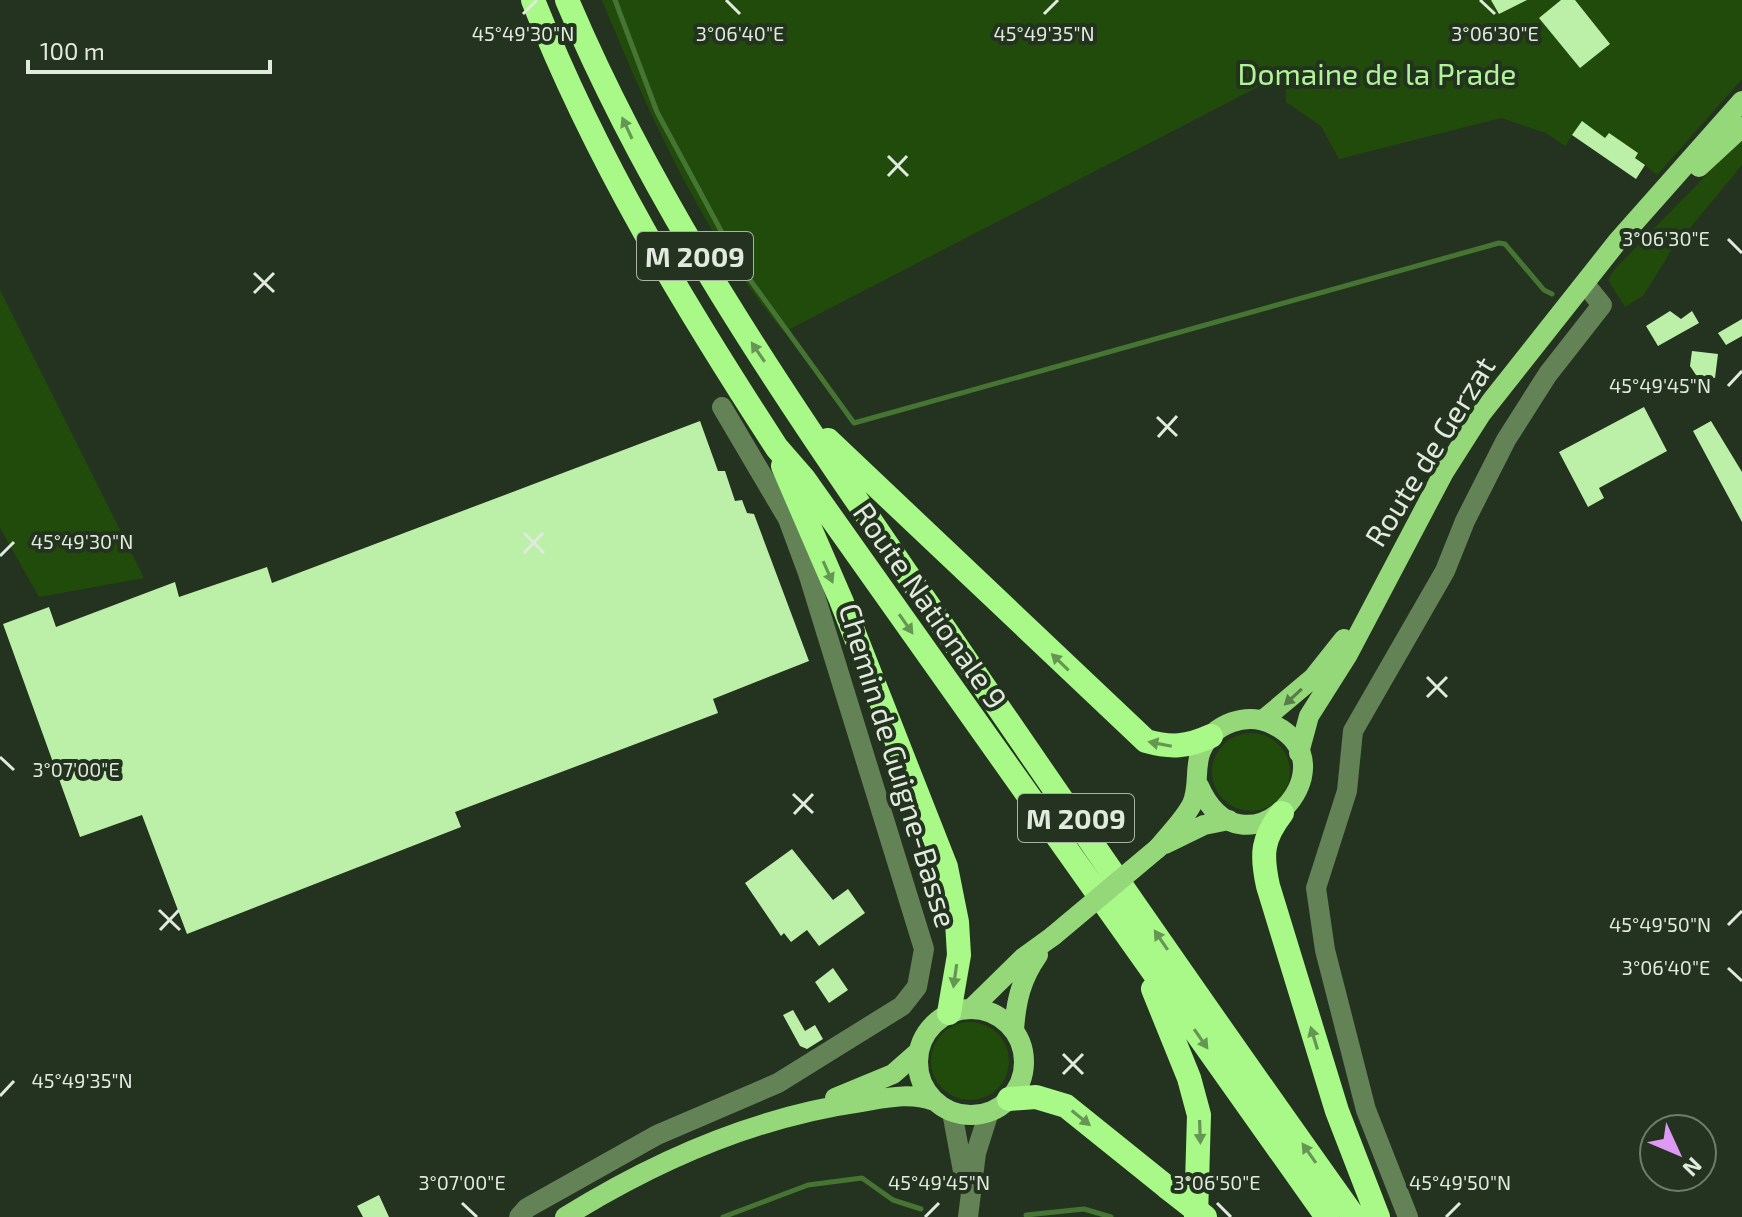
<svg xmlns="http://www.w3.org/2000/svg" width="1742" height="1217" viewBox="0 0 1742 1217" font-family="'Exo 2',sans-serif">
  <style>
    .green { fill: #214b0b }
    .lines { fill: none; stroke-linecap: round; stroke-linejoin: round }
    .stream { stroke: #467433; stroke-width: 5 }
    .building { fill: #bcf0a9 }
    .minor { stroke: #638357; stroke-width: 20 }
    .major { stroke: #95d87a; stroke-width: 20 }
    .highway { stroke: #a8f987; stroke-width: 24 }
    .major-bridge { stroke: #95d87a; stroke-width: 20 }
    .highway-bridge { stroke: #a8f987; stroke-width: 24 }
    .oneway { fill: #669653 }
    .oneway2 { fill: #577d48 }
    .ticks { fill: none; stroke: #e0eadd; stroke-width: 3 }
    .labels { text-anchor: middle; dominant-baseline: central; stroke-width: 8; stroke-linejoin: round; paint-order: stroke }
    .shield { fill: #24331f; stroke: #a8b3a4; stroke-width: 2 }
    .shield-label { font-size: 28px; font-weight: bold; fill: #e0eadd }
    .park-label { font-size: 30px; fill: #b1f498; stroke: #24331f }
    .street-label { font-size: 30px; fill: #e0eadd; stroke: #24331f }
    .ticks-label { font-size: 20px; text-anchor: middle; fill: #e0eadd; stroke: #24331f; stroke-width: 8; stroke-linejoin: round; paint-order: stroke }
  </style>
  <rect width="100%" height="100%" fill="#24331f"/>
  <path class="green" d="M602,0H1742V79L1657,175L1608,135L1605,138L1581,123L1565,146L1546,133L1501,118L1339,159L1321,126L1286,102L1285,73L784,332C703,235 650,117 602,0Z
    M1742,138V165L1671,251L1643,296L1625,307L1608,280L1614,270Z
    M0,290L144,578L39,597L0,528Z
    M1212 772a39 39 0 1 1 78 0a39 39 0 1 1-78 0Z
    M931 1061a39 39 0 1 1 78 0a39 39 0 1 1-78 0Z"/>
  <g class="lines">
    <path class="stream" d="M615,0L657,112L740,266L854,423L1499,243L1505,244L1544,290L1552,294
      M1026,1215L1084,1209L1111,1217
      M723,1217L808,1185L862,1178L893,1200L921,1209"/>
  </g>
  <path class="building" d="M1491,0H1527L1499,14Z
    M1561,0H1575L1610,44L1580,68L1539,18Z
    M1582,121L1605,138L1609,133L1638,153L1635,158L1645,165L1636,179L1572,135Z
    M1670,311L1681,319L1692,311L1699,323L1658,346L1646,326Z
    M1742,319V336L1726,345L1718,333Z
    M1692,351L1718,354L1715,378L1710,377L1709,385L1694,384L1696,375L1690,366Z
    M1644,407L1667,451L1599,488L1604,498L1588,507L1559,452Z
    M700,421L718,471H725L735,501L742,500L747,513L754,514L809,661L713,699L718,713L455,812L461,827L187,934L142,815L80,837L3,624L49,607L56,627L175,582L179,597L267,567L272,583Z
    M1711,421L1742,472V522L1693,431Z
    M792,849L833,900L848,889L865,913L819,946L807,930L791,942L784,933L781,936L745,883Z
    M833,968L848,990L829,1003L815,982Z
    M793,1010L805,1031L815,1025L823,1039L807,1049L800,1046L783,1015Z
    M379,1195L389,1217H363L357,1206Z"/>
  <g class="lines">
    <path class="minor" d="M952,1112L965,1182
      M519,1217L527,1208L657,1135L778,1083L902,1006L917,987L924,949L808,573L788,519L722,407
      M968,1217L976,1153L989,1112
      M1408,1217L1366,1110L1325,950L1316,888L1347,791L1353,731L1445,571L1465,521L1506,440L1548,374L1602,305L1585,284"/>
    <path class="major" d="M1699,167L1742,127
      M1263,720L1313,678L1344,639
      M1299,753L1309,716L1347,656L1444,472L1481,414L1617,242L1742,101
      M1165,844L1204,825L1229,820
      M1158,848C1169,834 1184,820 1192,804C1200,786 1194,768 1201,751C1213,723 1247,711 1274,725C1356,766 1243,886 1199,786
      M972,1008L1024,957L1053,936
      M918 1062a53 53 0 1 1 106 0a53 53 0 1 1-106 0Z
      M1014,1030C1016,1001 1021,979 1038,955
      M835,1098L893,1074L918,1052
      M565,1217C655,1161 755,1117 861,1102C886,1098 910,1092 934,1101"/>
    <path class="highway" d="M533,0C596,160 684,305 777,448L804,479L1327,1217
      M567,0C659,218 796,412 929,606C1069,811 1210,1015 1354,1217
      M828,440L1146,741C1171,748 1187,747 1211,736
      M783,466L841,600L946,867L957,922L959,955L949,1013
      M1282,813C1262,839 1261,854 1268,886L1337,1111L1378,1217
      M1153,989L1189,1078L1199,1115L1196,1217
      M1009,1099L1036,1097L1066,1106L1168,1188"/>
    <path class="major-bridge" d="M1053,936L1158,848"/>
    <path class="highway-bridge" d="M1168,1188L1205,1217"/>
  </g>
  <defs><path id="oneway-solid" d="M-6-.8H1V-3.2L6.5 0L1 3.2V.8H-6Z" transform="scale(2)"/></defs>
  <g class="oneway">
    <use href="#oneway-solid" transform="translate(627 128) rotate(-115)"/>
    <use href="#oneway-solid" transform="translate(758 352) rotate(-124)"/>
    <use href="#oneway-solid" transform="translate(828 572) rotate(66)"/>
    <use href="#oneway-solid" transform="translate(906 624) rotate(55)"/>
    <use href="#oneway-solid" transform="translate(1060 662) rotate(-136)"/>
    <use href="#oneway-solid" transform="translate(1160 744) rotate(-169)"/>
    <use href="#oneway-solid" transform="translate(1161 940) rotate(-124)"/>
    <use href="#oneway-solid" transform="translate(955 976) rotate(98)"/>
    <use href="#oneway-solid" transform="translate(1314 1038) rotate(-107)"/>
    <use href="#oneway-solid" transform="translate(1201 1039) rotate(55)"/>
    <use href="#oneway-solid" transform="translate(1081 1118) rotate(39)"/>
    <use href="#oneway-solid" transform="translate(1200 1132) rotate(88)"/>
    <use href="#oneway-solid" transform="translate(1309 1153) rotate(-125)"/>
  </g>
  <use class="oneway2" href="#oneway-solid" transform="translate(1293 697) rotate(137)"/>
  <path class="ticks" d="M726,0L740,14M1480,0L1495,14M523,14L537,0M1044,14L1058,0M888,156L908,176M888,176L907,156M1728,239L1742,253M254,273L274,292M254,293L274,273M1728,386L1742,371M1157,417L1177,436M1158,437L1177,416M524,533L544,553M524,553L543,533M0,556L14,542M1427,677L1447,697M1427,697L1447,677M0,757L14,770M793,794L813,813M794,814L813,794M159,910L180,930M1728,925L1742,911M160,930L179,910M1728,968L1742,981M1063,1054L1083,1074M1063,1074L1083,1054M0,1096L14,1081M462,1203L477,1217M1217,1203L1231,1217M925,1217L939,1203M1446,1217L1460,1203"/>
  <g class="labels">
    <g class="shield">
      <rect x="637" y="232" width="116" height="48" rx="6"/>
      <rect x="1018" y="794" width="116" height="48" rx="6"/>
    </g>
    <g class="shield-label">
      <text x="695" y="256">M 2009</text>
      <text x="1076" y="818">M 2009</text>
    </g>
    <g class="park-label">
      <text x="1377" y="73">Domaine de la Prade</text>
    </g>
    <g class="street-label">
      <text transform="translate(1429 451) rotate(-58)">Route de Gerzat</text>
      <text transform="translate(931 605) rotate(55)">Route Nationale 9</text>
      <text transform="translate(899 765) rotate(73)">Chemin de Guigne-Basse</text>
    </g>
  </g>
  <g class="ticks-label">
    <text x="740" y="41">3°06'40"E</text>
    <text x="1495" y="41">3°06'30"E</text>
    <text x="523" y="41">45°49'30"N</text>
    <text x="1044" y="41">45°49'35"N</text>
    <text x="1666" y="246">3°06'30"E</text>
    <text x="1660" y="393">45°49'45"N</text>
    <text x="82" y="549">45°49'30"N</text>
    <text x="76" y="777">3°07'00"E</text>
    <text x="1660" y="932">45°49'50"N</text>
    <text x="1666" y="975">3°06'40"E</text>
    <text x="82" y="1088">45°49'35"N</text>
    <text x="939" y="1190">45°49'45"N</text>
    <text x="1460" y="1190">45°49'50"N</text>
    <text x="462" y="1190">3°07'00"E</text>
    <text x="1217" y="1190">3°06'50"E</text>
  </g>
  <g transform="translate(1678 1153) rotate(134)"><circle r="38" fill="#24331f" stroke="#6f7c6b" stroke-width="2"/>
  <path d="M0-6L14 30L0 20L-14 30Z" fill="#dd99f4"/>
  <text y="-12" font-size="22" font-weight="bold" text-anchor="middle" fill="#e0eadd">N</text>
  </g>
  <path d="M28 60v12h242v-12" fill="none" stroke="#e0eadd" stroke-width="4"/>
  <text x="40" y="60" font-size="24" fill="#e0eadd" stroke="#24331f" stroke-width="6" paint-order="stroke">100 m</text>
</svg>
